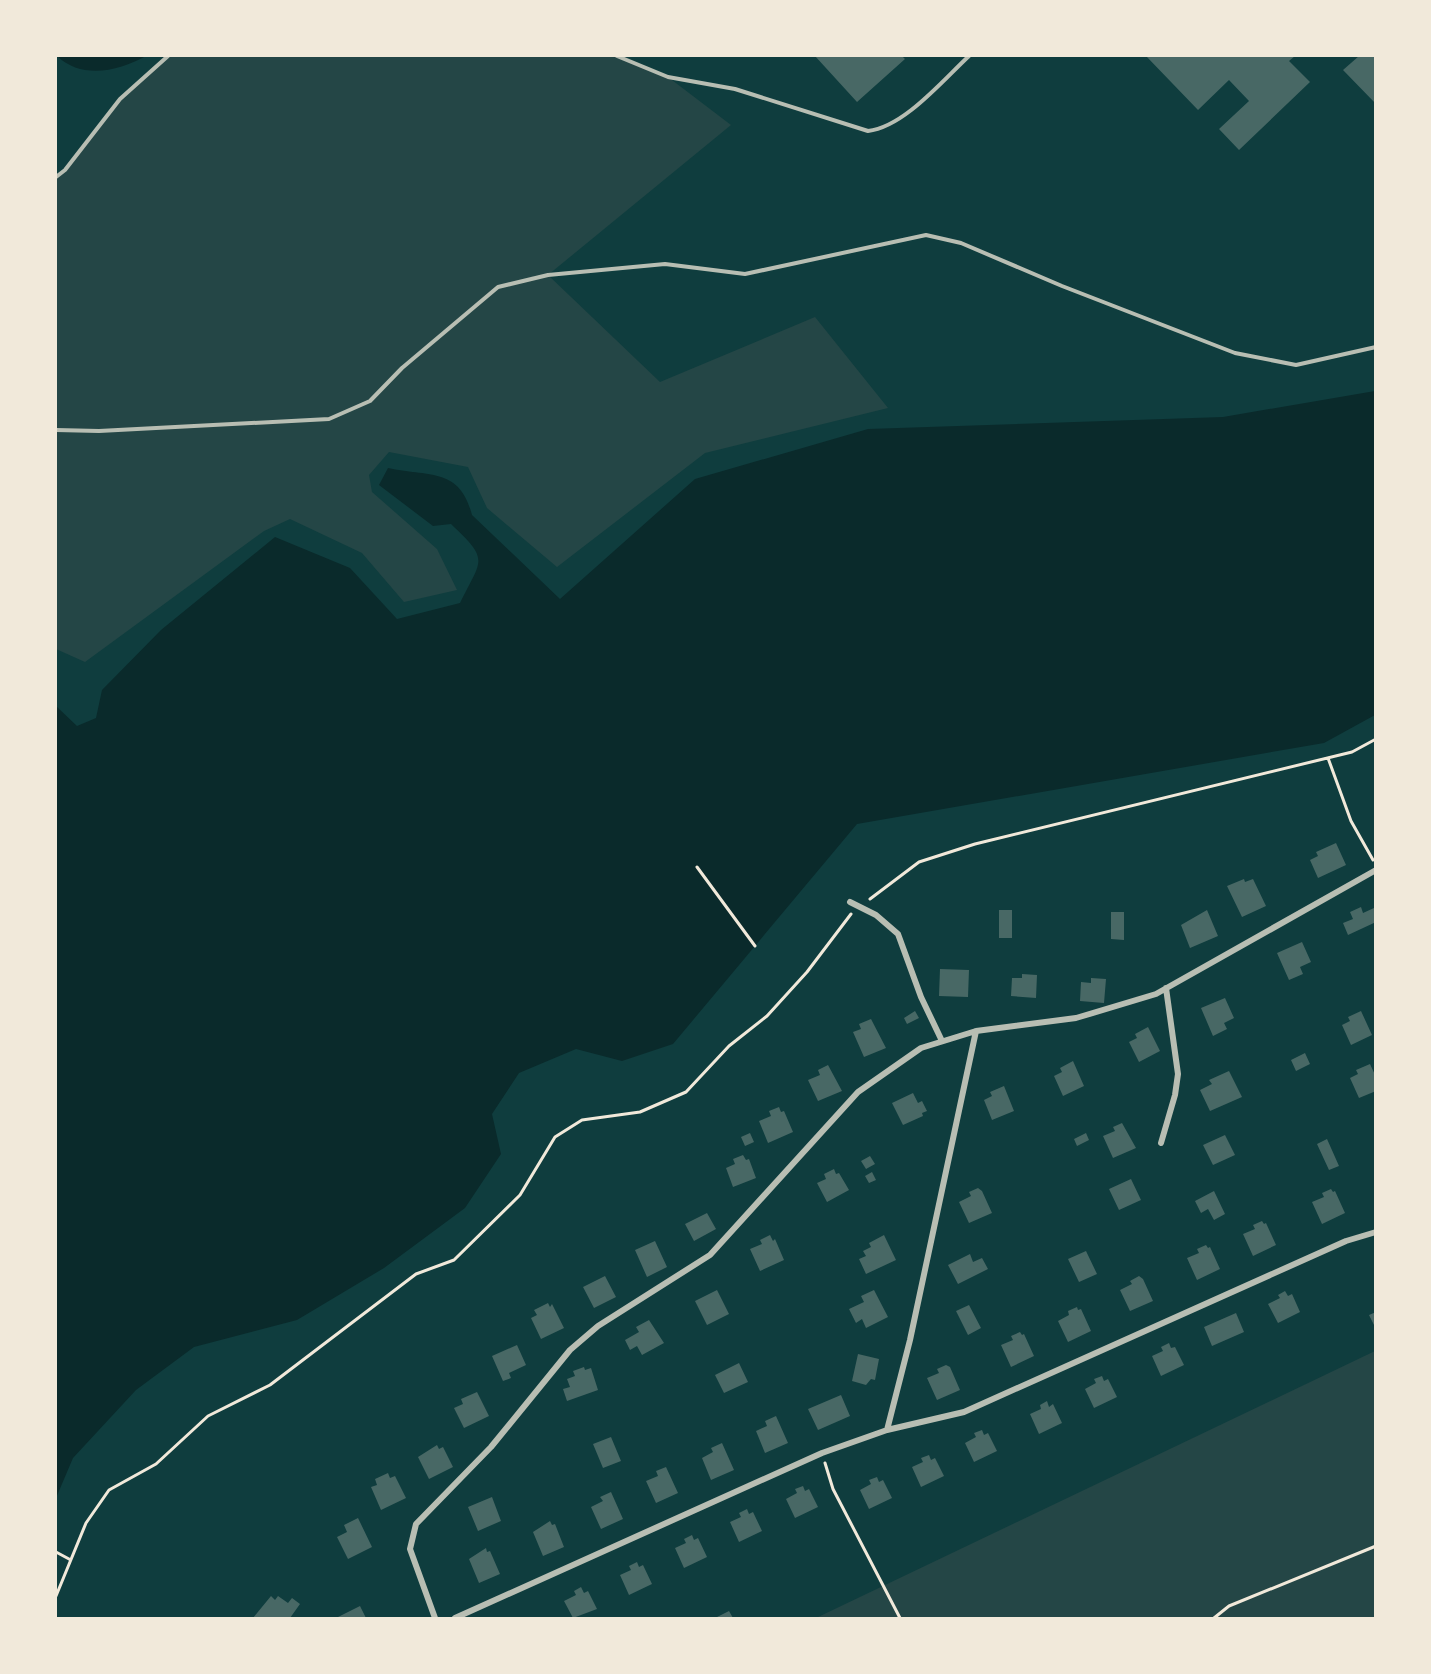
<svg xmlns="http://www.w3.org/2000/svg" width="1431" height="1674" viewBox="0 0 1431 1674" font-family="'Asap Condensed',sans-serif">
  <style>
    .green { fill: #244646 }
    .water { fill: #0a2a2b }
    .building { fill: #486865 }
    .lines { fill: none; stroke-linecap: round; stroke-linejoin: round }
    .path { stroke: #f1e9da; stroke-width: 3 }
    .service { stroke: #b8beb3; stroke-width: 4 }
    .minor { stroke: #b8beb3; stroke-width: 6 }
  </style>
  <rect width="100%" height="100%" fill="#0f3d3e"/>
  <path class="green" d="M168,56H617L668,77L731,125L548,275L660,382L815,317L888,408L705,453L557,567L487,508L468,467L389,452L369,475L372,492L437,549L457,590L404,602L362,553L290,519L264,531L85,662L56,649V176L65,170L120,99Z
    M1375,1351V1618H816Z"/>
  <path class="water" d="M57,56H146C119,71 82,80 57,56Z
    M1375,391V715L1324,743L857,824L673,1044L622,1061L576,1049L519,1073L492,1114L501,1154L465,1208L384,1268L297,1320L194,1347L136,1390L73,1458L56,1498V706L77,726L96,718L102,690L161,630L275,537L350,568L397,619L460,603C482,558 490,561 451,524L433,526L379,485L388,468C429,477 460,467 472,515L560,599L695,479L868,429L1223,417Z"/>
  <path class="building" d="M815,56H902L905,59L857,102Z
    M1146,56H1295L1289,61L1310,82L1239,150L1219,129L1249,101L1229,80L1198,110Z
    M1359,56H1376V104L1343,70Z
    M1336,843L1346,865L1318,878L1310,860L1318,856L1316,852Z
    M1244,879L1245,882L1253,879L1266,906L1242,917L1227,886Z
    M1361,907L1363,913L1374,908L1376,922L1348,935L1343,923L1353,919L1350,912Z
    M999,910H1012V938H999Z
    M1207,910L1218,936L1190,948L1181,925Z
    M1111,912H1124V940L1111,939Z
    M1302,942L1311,962L1300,967L1303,974L1289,980L1277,953Z
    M940,969L969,970L968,997L939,996Z
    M1022,974L1037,975L1036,998L1011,996L1012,978H1022Z
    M1091,978L1106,979L1104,1003L1080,1001L1081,982L1091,983Z
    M1225,998L1234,1018L1224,1023L1227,1029L1213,1036L1201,1008Z
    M915,1011L919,1018L907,1024L904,1018Z
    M1361,1011L1372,1035L1351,1045L1342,1025L1350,1021L1348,1017Z
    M871,1019L886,1048L864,1057L853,1032L861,1029L859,1024Z
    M1148,1027L1160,1051L1139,1062L1129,1042L1137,1038L1135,1034Z
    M1305,1053L1310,1064L1296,1071L1291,1060Z
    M1073,1061L1084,1086L1063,1096L1054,1076L1062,1072L1060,1068Z
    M1370,1064L1376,1077V1091L1359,1098L1350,1078L1358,1074L1356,1070Z
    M828,1065L842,1091L818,1101L808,1080L820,1075L818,1070Z
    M1229,1071L1242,1097L1210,1111L1200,1090L1212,1084L1209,1080Z
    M1004,1086L1014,1111L992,1120L984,1100L992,1096L990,1092Z
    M913,1093L918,1103L922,1101L927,1111L922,1113L923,1116L903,1125L892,1103Z
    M779,1107L781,1112L784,1111L793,1132L768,1143L759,1121L771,1116L769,1111Z
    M1122,1123L1136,1148L1113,1158L1103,1136L1115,1131L1113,1127Z
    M750,1133L754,1142L745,1146L741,1137Z
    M1086,1133L1089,1140L1077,1146L1074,1139Z
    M1225,1135L1235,1155L1213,1165L1203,1145Z
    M1327,1139L1339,1166L1329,1170L1317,1144Z
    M743,1155L746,1160L749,1159L756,1178L733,1187L726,1168L735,1164L733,1159Z
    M870,1156L875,1164L866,1169L861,1161Z
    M834,1169L836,1174L839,1173L849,1190L827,1202L817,1183L826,1179L824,1174Z
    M872,1172L876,1180L869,1183L865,1176Z
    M1131,1179L1141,1200L1119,1210L1109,1189Z
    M978,1188L982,1191L992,1213L969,1223L959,1202L971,1196L969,1192Z
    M1331,1189L1333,1192L1335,1191L1345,1213L1322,1224L1312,1202L1324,1197L1322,1193Z
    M1214,1191L1225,1214L1214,1220L1208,1209L1201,1213L1195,1201Z
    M707,1213L716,1229L694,1241L685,1224Z
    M1262,1221L1264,1224L1266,1223L1276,1245L1253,1256L1243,1234L1255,1229L1253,1225Z
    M770,1235L773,1241L775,1239L784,1260L760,1271L750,1249L762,1244L760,1240Z
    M884,1235L896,1260L866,1274L859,1259L866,1256L863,1251L871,1247L869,1243Z
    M655,1241L667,1267L647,1277L635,1250Z
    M1206,1245L1208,1248L1210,1247L1220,1269L1197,1280L1187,1258L1199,1253L1197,1249Z
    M1086,1251L1097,1274L1079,1282L1068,1259Z
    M970,1254L973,1262L982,1258L988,1269L958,1284L948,1265Z
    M605,1276L616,1297L594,1308L583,1287Z
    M1139,1276L1143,1279L1153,1301L1130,1311L1120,1290L1132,1284L1130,1281Z
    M717,1290L729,1314L707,1325L695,1301Z
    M874,1290L888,1317L866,1328L862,1319L856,1323L849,1309L864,1302L861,1296Z
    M1285,1291L1288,1296L1292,1294L1300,1312L1278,1323L1268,1304L1280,1298L1278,1295Z
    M548,1303L550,1307L552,1304L564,1328L541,1339L531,1318L537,1315L534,1310Z
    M969,1305L981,1328L968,1335L956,1311Z
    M1077,1307L1078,1310L1081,1309L1091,1331L1068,1342L1058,1321L1069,1315L1068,1311Z
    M1376,1312V1329L1369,1315Z
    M1236,1313L1244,1332L1212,1346L1204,1327Z
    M649,1320L664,1343L642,1355L637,1346L630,1350L625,1340L639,1332L636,1327Z
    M1020,1332L1022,1335L1024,1334L1034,1356L1011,1367L1001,1345L1013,1340L1011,1336Z
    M1169,1343L1171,1348L1175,1347L1184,1365L1161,1376L1152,1356L1163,1351L1161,1347Z
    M517,1345L526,1365L509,1373L511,1378L503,1381L492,1356Z
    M858,1354L879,1359L875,1380L871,1379L866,1385L852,1381Z
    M739,1363L748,1382L724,1393L715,1375Z
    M946,1365L950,1367L960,1390L937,1400L927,1378L939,1373L937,1369Z
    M584,1367L585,1370L591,1368L598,1390L567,1401L563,1389L570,1387L567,1379L575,1376L573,1371Z
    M1102,1376L1104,1381L1108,1379L1117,1397L1094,1408L1085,1389L1096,1383L1094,1379Z
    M477,1392L489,1416L464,1428L454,1408L463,1404L461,1399Z
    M841,1395L850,1416L818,1430L808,1409Z
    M1047,1401L1049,1407L1053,1404L1062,1423L1039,1434L1030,1414L1041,1409L1040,1405Z
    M776,1416L788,1443L765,1453L756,1431L767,1426L765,1421Z
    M982,1430L984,1435L988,1433L997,1451L974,1462L965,1443L976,1437L974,1433Z
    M611,1437L621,1461L603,1468L593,1444Z
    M722,1443L734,1470L711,1480L702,1458L713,1452L711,1448Z
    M437,1445L439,1449L443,1447L453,1467L429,1479L418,1457Z
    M929,1455L931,1460L935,1458L944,1476L921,1487L912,1467L923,1462L921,1458Z
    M666,1467L678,1493L656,1503L646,1481L658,1476L656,1471Z
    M388,1473L390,1478L395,1476L406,1498L381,1510L371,1487L377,1485L375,1479Z
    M877,1477L879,1482L883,1480L892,1498L869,1509L860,1490L871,1484L869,1480Z
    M803,1486L805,1491L809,1489L818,1507L795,1518L786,1499L797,1493L795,1489Z
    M611,1492L623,1519L601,1529L591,1507L603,1501L600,1497Z
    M492,1497L501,1521L478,1531L468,1507Z
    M747,1509L749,1514L753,1512L762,1531L739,1542L730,1522L741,1517L739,1513Z
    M358,1518L372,1547L348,1559L337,1537L347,1532L344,1525Z
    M550,1521L552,1525L555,1524L564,1547L543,1556L533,1532Z
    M692,1535L694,1540L698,1538L707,1557L684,1568L675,1548L686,1543L684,1539Z
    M486,1548L487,1552L490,1551L500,1574L479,1583L469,1559Z
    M637,1562L639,1567L643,1565L652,1584L629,1595L620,1575L631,1570L629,1566Z
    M581,1587L584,1593L588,1591L597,1609L573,1618L564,1601L576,1595L574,1591Z
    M271,1596L275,1600L278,1596L288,1603L292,1598L300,1604L290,1618H253Z
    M360,1606L366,1618H339L338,1617Z
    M729,1611L733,1618H715Z"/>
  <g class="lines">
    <path class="path" d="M1328,758L1351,821L1373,860
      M697,867L755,946
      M870,899L919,862L975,844L1352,752L1376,739
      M825,1463L833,1489L900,1618
      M56,1552L69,1559
      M56,1596L86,1523L109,1490L156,1464L208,1416L270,1385L416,1274L454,1260L520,1195L555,1137L582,1120L640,1112L686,1092L729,1046L767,1016L807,972L851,914
      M1214,1618L1229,1606L1376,1546"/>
    <path class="service" d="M617,56L668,77L735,89L868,131C904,127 943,80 969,56
      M56,177L65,170L120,99L168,56
      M56,430L99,431L329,419L370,401L402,368L498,287L548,275L665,264L745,274L926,235L961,243L1062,286L1235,353L1296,365L1376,347"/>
    <path class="minor" d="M850,902L876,915L898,934L921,997L942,1041
      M1161,1143L1175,1095L1178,1074L1166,988
      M887,1430L910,1340L976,1031
      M435,1618L410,1549L416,1524L491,1447L570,1350L598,1326L710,1255L858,1092L921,1048L976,1031L1076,1018L1156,994L1376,870
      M455,1618L822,1453L887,1430L964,1412L1346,1241L1376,1232"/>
  </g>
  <rect width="1431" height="1674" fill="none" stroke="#f1e9da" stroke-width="114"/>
</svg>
